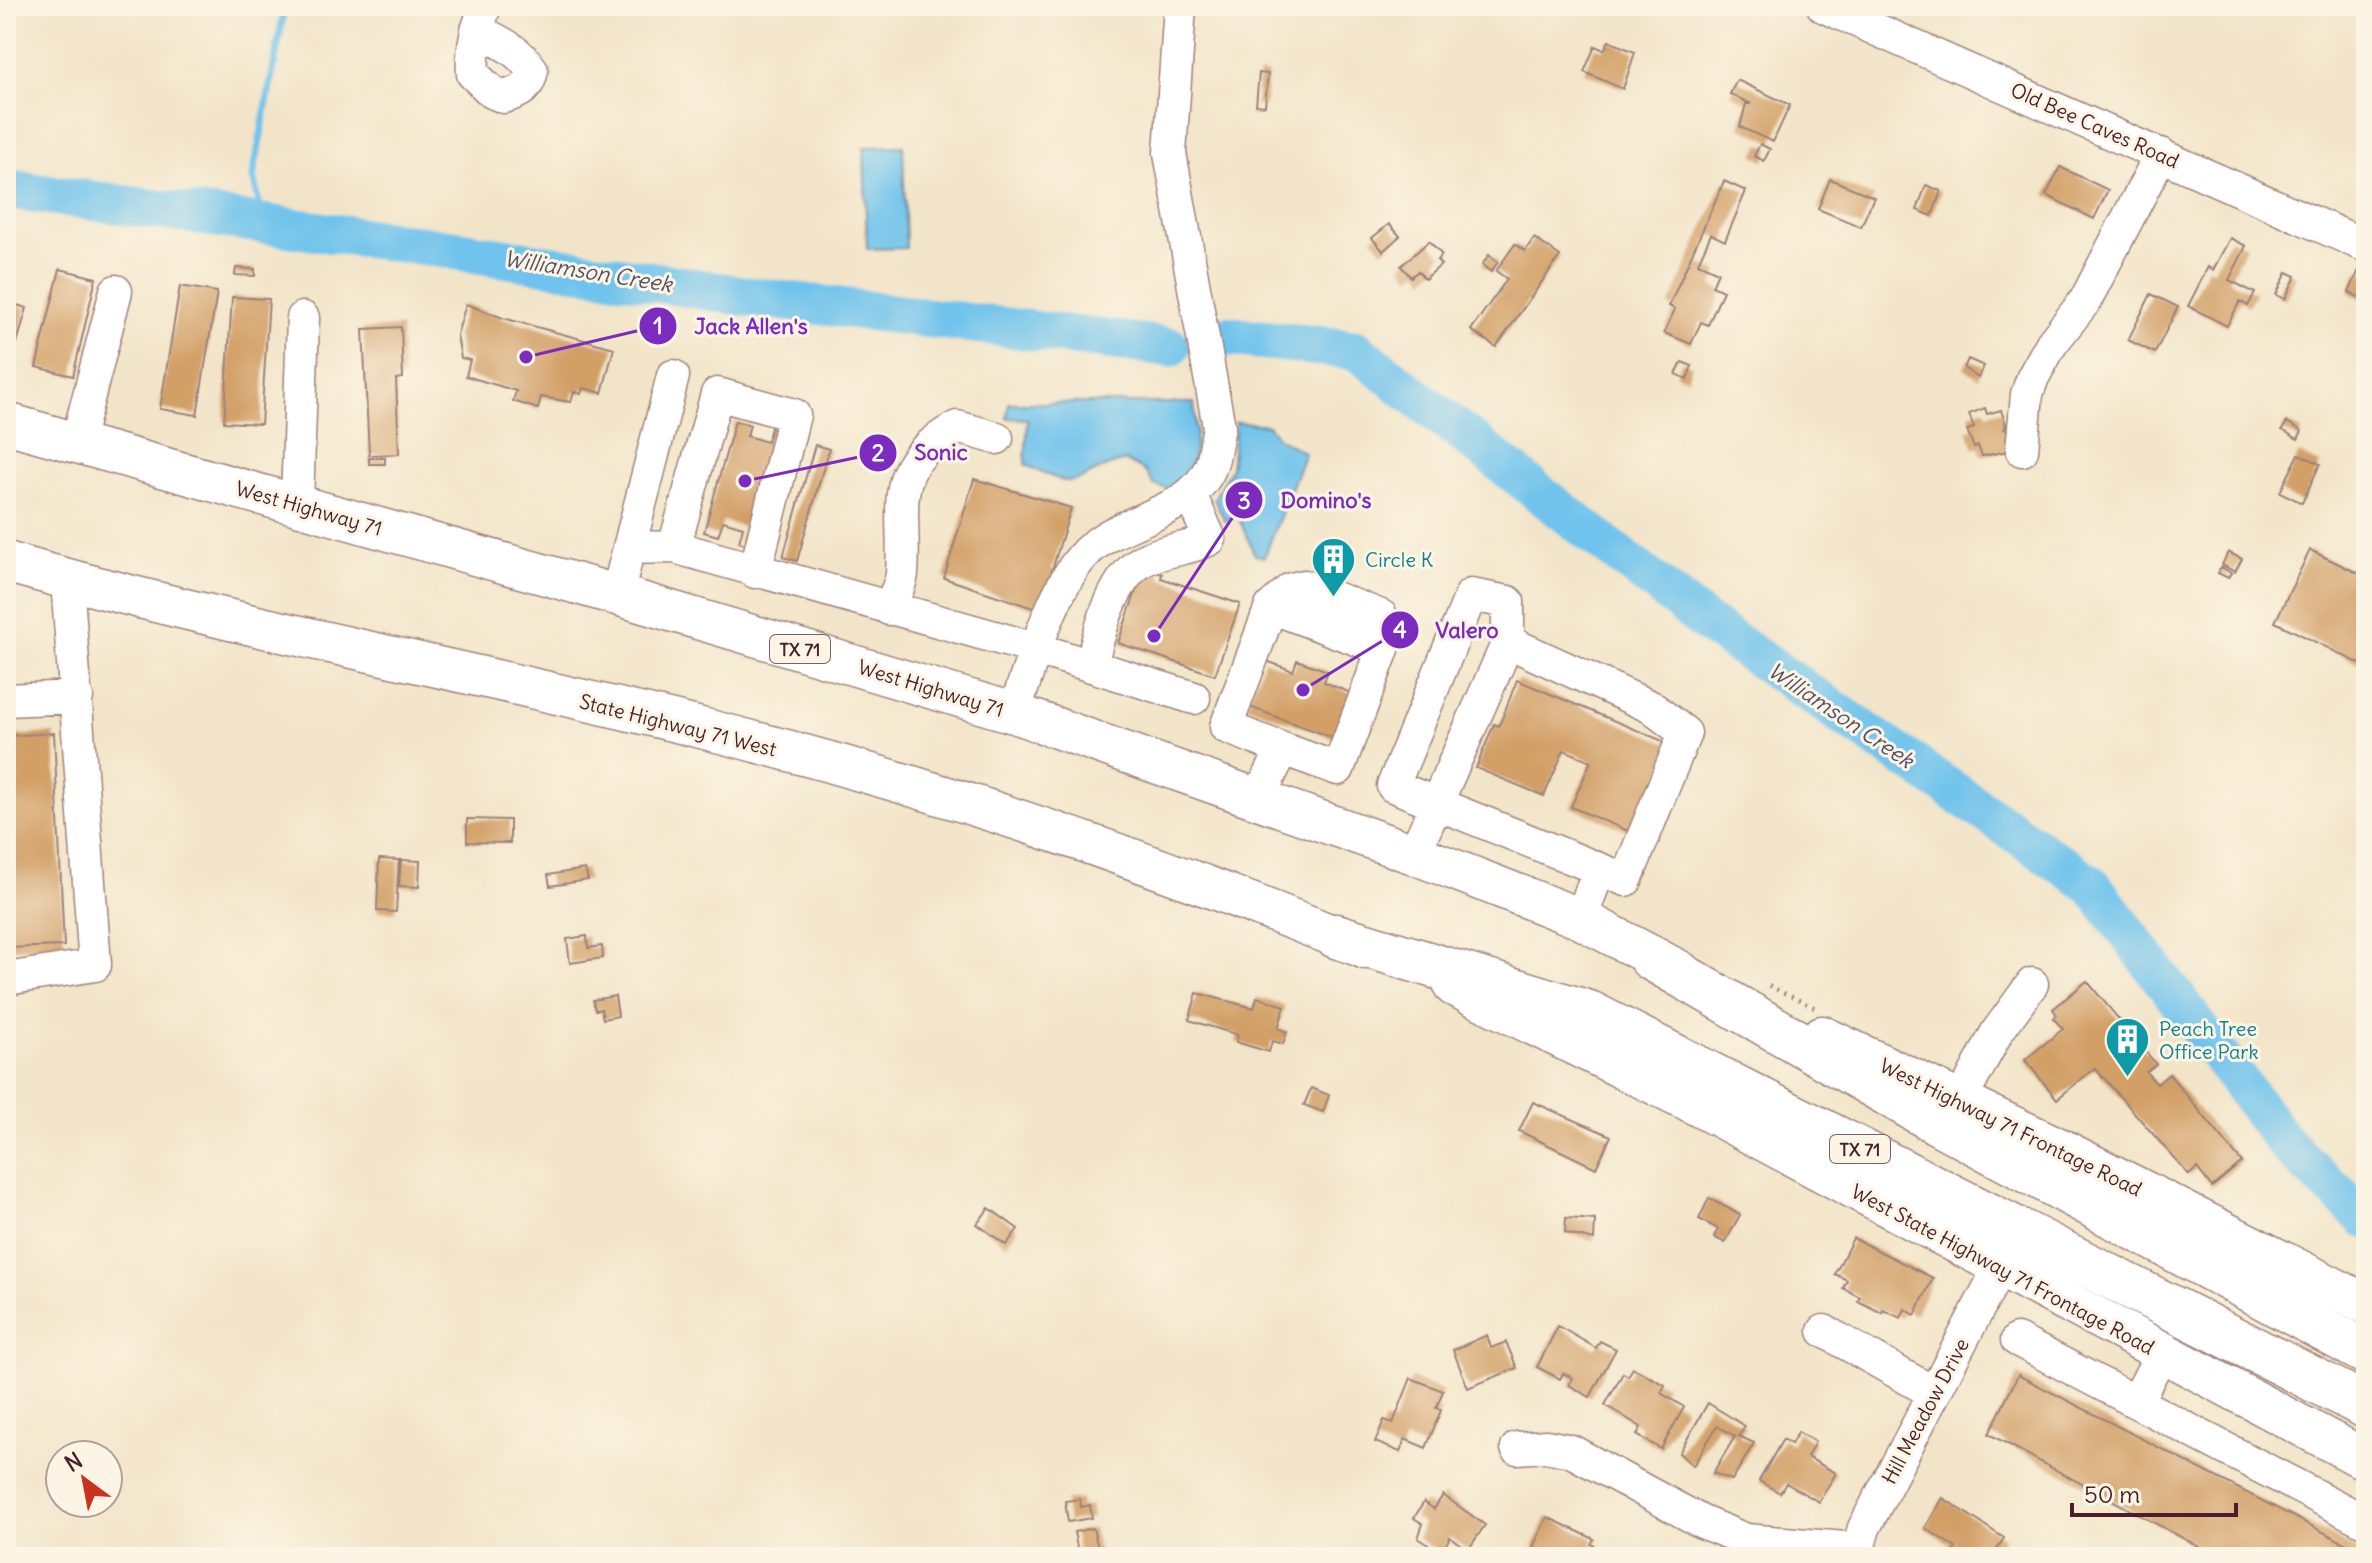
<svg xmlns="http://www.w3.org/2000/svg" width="2372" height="1563" viewBox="0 0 2372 1563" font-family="Delius,sans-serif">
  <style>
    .water { fill: #6fc3ec; stroke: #5c718c; stroke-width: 2 }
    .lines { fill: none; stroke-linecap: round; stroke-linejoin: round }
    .stream { stroke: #6fc3ec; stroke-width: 7 }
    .river { stroke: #6fc3ec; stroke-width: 40 }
    .building { fill: #d29f66 }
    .minor-casing { stroke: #9e827a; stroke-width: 35 }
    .major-casing { stroke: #9e827a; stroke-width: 43 }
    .highway-casing { stroke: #9e827a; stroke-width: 47 }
    .path { stroke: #9e827a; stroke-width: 4; stroke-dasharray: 2 6; stroke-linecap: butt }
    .minor { stroke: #fff; stroke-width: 32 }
    .major { stroke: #fff; stroke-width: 40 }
    .highway { stroke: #fff; stroke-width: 44 }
    .labels { text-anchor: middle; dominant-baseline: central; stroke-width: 6; stroke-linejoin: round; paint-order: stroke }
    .shield { fill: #fcf5e5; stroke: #7f5f63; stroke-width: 2 }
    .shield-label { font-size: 18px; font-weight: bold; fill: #4a1f2b }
    .street-label { font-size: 20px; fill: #4a1f2b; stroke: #fcf5e5 }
    .culture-label { font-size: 20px; fill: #0d838f; stroke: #fcf5e5; text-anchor: start }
    .water-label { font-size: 22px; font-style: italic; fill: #555065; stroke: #fcf5e5 }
    .leader { fill: none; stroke: #7b2cbf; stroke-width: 3 }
    .callout-dot { fill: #7b2cbf; stroke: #fcf5e5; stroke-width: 3 }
    .mark-label { font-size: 24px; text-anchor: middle; font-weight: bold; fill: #fff }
    .callout-label { font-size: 22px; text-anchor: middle; font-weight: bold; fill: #7b2cbf; stroke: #fcf5e5; stroke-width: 6; stroke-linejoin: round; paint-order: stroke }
  </style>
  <rect width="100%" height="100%" fill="#fcf5e5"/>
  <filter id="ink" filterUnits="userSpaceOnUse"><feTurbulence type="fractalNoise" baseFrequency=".0125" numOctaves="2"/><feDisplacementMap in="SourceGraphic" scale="16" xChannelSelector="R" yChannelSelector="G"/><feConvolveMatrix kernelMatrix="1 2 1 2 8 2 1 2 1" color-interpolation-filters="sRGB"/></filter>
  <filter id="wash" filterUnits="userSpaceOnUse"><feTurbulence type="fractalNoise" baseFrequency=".006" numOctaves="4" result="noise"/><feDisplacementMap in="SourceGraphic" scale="32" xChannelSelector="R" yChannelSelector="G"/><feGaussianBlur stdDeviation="1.8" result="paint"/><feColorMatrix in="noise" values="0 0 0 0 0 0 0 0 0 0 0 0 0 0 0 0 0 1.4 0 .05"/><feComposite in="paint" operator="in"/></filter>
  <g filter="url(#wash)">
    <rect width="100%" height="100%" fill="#f2e4c8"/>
    <path class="water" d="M903,146L906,248L867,249L864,147Z
      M1009,403H1194C1196,438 1202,468 1168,489L1154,485L1145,471L1126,461C1067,475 1089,497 1025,464L1028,419L1007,418Z
      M1236,422L1268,425L1278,438L1305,453L1264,557L1255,555L1237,514L1225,521L1214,499L1231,468Z"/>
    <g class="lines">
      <path class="stream" d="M264,223L253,177L285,6"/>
      <path class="river" d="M6,189L456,250L744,296L1170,347
        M1227,336L1356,350L1705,622L2092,885L2287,1146L2366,1219"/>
    </g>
    <g id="blocks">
      <path class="building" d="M1609,41L1635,52L1623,89L1584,72L1595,46L1604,50Z
        M1259,73L1268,74L1265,106L1256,105Z
        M1737,80L1790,105L1773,142L1740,127L1746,104H1751L1730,94Z
        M1760,144L1770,149L1764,161L1754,156Z
        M2060,167L2108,190L2094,219L2046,195Z
        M1830,179L1874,197L1861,227L1818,209Z
        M1724,181L1746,191L1725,241L1711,234L1698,263L1718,272L1712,286L1723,291L1708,325L1701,322L1691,344L1664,333L1675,309L1669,306Z
        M1926,185L1941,191L1932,216L1917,210Z
        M1389,224L1400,236L1383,251L1372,238Z
        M1534,238L1560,256L1496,347L1471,330L1507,279L1496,271L1515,244L1525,251Z
        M2230,238L2246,246L2229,280L2255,293L2248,306L2240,301L2227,326L2188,306L2208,267L2213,270Z
        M1429,241L1442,255L1437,260L1441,265L1425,279L1418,271L1411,277L1401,266Z
        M1489,255L1498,262L1491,272L1482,265Z
        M236,268L255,269V276L235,275Z
        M60,269L96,278L73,376L36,367Z
        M2359,270L2366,273V301L2349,292Z
        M2287,272L2296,276L2285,299L2276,295Z
        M180,286L217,292L197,415L160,409Z
        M2151,294L2178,307L2155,353L2128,340Z
        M232,297L269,299L261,424L224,422Z
        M6,302L27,308L17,343L6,340Z
        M466,304L503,318L614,348L602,393L583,388L581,394L574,392L571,402L541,397L538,409L513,401L516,391L466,376L470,360L461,358L457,335Z
        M401,327L403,378L396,379L399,454L369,455L363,329Z
        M1968,359L1984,366L1978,378L1964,368Z
        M1682,362L1692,366L1687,379L1676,374Z
        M1985,408L1987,414L2001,410L2006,425L2004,429L2014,432V450L1982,456L1978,446L1974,448L1967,430L1974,428L1969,414Z
        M735,421L750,425L747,436L767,442L773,421L787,425L753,546L739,542L743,527L723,521L718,536L704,532Z
        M2287,422L2302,431L2298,439L2282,430Z
        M815,445L829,449L797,561L783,557Z
        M2299,454L2320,464L2302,503L2280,492Z
        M369,458H385V464H369Z
        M974,479L1071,508L1052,570L1060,572L1048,613L944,578Z
        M2310,550L2366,577V667L2275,622Z
        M2228,552L2242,559L2235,572L2222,565Z
        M2221,567L2231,573L2228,578L2218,573Z
        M1144,568L1162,574L1161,578L1240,604L1215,675L1118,643Z
        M1264,660L1293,671L1297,660L1328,671L1324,682L1356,695L1339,740L1247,706Z
        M1517,680L1670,744L1640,836L1571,807L1591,761L1564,750L1544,796L1476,768L1494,724L1499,726Z
        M54,733L64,946L6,948V736Z
        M467,819L510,820V843L467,842Z
        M379,859L399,860L396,912L377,911Z
        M401,860L420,861L419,887L399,886Z
        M585,869L588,880L550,886L548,875Z
        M587,936L588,948L602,946L603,958L570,963L567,939Z
        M2087,981L2156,1064L2146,1072L2157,1084L2169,1074L2242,1162L2212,1187L2197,1168L2189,1175L2095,1068L2057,1099L2025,1060L2063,1029L2053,1018L2057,1015L2053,1009Z
        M1197,993L1254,1008L1257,997L1285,1006L1278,1028L1287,1032L1283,1044L1272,1041L1269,1052L1236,1042L1238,1035L1189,1020Z
        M615,996L618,1016L603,1019L601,1009L595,1010L593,1000Z
        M1311,1088L1329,1095L1323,1112L1304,1105Z
        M1533,1102L1611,1136L1596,1168L1519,1131Z
        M1709,1198L1740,1215L1725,1243L1714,1237L1718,1229L1699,1219Z
        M989,1208L1018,1229L1006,1245L977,1224Z
        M1566,1218L1595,1220L1594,1240L1565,1233Z
        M1853,1238L1933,1278L1915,1315L1905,1309L1901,1318L1883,1310L1882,1313L1858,1301L1860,1297L1843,1288L1847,1280L1835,1274Z
        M1558,1326L1596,1348L1600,1341L1616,1349L1590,1397L1569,1385L1573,1378L1563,1373L1560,1379L1537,1367Z
        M1487,1335L1491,1348L1506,1342L1517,1368L1468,1388L1453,1350Z
        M1633,1368L1665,1385L1661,1393L1684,1407L1661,1449L1637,1435L1641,1427L1605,1405L1623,1373L1628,1376Z
        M2018,1375L2366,1554V1557H2218L1989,1434Z
        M1411,1378L1443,1391L1436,1408L1441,1410L1426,1448L1405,1439L1400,1452L1375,1442L1384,1420L1393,1423Z
        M1708,1403L1745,1426L1739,1436L1754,1443L1732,1480L1713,1473L1735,1436L1717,1426L1693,1466L1679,1453Z
        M1798,1432L1815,1442L1807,1457L1836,1473L1819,1502L1786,1483L1780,1493L1759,1481L1783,1439L1791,1444Z
        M1443,1495L1485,1525L1468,1550L1450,1537L1441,1554L1418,1538L1423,1524L1414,1518L1424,1502L1434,1509Z
        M1943,1498L2004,1538L1992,1557H1956L1952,1554L1956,1548L1925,1528Z
        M1080,1499L1081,1507L1090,1505L1092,1518L1068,1522L1065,1501Z
        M1547,1517L1594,1539L1591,1544L1603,1550L1599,1557L1540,1556L1542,1552L1533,1547Z
        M1093,1528L1100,1556L1079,1557L1074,1532Z"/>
    </g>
  </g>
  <g filter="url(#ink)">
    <use href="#blocks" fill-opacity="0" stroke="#9e827a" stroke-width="2"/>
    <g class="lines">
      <defs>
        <path id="minor" d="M1823,6L2366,246
          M477,30C498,41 518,49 532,70C529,88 521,92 504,97L492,92L473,74C471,49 477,30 485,6
          M77,442L116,291
          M2022,450L2027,394L2033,377L2052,343L2085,301L2161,154
          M297,504L303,318
          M674,547L717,394L794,415L755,572
          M629,548L674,547L1037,649L1194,698
          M617,595L673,376
          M1271,607L1291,589L1304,586L1381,616L1386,629L1383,649
          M889,609C893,598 901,585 902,574C907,505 883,468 957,427L997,438
          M1508,642L1651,707L1685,733L1626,880L1599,869
          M1091,666C1099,633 1112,578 1144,560C1164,549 1190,550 1210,539L1190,494
          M6,700L77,697
          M1014,713C1029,669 1052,591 1082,557C1115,517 1188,518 1210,468C1215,456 1216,440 1219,427L1170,153L1180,6
          M1258,799L1283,749L1226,727L1271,607L1383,649L1338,769L1283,749
          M1414,854L1508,642V602L1471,595L1393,786L1599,869L1581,919
          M6,979L95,965L67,580
          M1961,1100L1997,1032L2032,984
          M1824,1331L1934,1393
          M2017,1340L2366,1522
          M2137,1401L2162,1352
          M1517,1448L1546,1446L1571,1451L1702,1522L1746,1540L1858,1549
          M1860,1557L1858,1549L1864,1528L2000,1267"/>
        <path id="major" d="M6,423L617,595L1014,713L1414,854L1581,919L1680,971
          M6,562C236,628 473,671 705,729C931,785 1150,860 1366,949
          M1454,986L1689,1101L2366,1460
          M1822,1036L2063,1150L2366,1304"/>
        <path id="highway" d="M1336,936L1589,1013L2366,1406
          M1651,958L1937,1122L2366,1352"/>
      </defs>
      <use href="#minor" class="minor-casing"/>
      <use href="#major" class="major-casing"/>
      <use href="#highway" class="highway-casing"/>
      <path class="path" d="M1769,986L1816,1008"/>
      <use href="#minor" class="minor"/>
      <use href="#major" class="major"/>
      <use href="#highway" class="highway"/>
    </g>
  </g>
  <defs>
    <symbol id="building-pin" viewBox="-11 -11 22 30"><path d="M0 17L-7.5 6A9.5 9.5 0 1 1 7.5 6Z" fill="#0f9aa8" stroke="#fcf5e5"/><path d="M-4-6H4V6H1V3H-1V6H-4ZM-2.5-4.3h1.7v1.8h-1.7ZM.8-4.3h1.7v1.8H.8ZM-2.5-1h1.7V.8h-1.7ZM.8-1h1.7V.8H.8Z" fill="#fff"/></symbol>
  </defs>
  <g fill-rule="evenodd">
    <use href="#building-pin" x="1308" y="534" width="51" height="69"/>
    <use href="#building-pin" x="2102" y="1014" width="51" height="69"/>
  </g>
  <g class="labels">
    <g class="shield">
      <rect x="770" y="635" width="60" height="28" rx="6"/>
      <rect x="1830" y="1135" width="60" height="28" rx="6"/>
    </g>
    <g class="shield-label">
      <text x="800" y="649">TX 71</text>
      <text x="1860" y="1149">TX 71</text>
    </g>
    <g class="street-label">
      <text transform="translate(2095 125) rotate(24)">Old Bee Caves Road</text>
      <text transform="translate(309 508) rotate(16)">West Highway 71</text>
      <text transform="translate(931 688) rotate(17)">West Highway 71</text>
      <text transform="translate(678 725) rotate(14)">State Highway 71 West</text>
      <text transform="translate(2011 1127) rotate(26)">West Highway 71 Frontage Road</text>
      <text transform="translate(2003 1269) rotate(28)">West State Highway 71 Frontage Road</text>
      <text transform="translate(1925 1411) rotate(-62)">Hill Meadow Drive</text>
    </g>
    <g class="culture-label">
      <text x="1365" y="559">Circle K</text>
      <text x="2159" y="1028">Peach Tree<tspan x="2159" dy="23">Office Park</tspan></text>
    </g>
    <g class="water-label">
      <text transform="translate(588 271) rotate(9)">Williamson Creek</text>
      <text transform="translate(1841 715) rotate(34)">Williamson Creek</text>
    </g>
  </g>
  <path class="leader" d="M526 357L658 326M745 481L878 453M1154 636L1244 500M1303 690L1400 630"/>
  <g class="callout-dot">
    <circle cx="526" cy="357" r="8"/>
    <circle cx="745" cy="481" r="8"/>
    <circle cx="1154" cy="636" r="8"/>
    <circle cx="1303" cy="690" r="8"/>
    <circle cx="658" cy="326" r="20"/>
    <circle cx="878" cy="453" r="20"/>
    <circle cx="1244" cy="500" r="20"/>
    <circle cx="1400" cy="630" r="20"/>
  </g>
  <g class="mark-label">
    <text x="658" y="334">1</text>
    <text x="878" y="461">2</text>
    <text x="1244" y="509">3</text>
    <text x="1400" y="638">4</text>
  </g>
  <g class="callout-label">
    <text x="751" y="334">Jack Allen's</text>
    <text x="941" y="460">Sonic</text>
    <text x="1326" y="508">Domino's</text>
    <text x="1467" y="638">Valero</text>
  </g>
  <rect width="2372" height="1563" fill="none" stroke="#fcf5e5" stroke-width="32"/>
  <g transform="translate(84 1479) rotate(328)"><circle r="38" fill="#fcf5e5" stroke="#b59f9b" stroke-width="2"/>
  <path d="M0-6L14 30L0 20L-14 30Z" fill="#c8321e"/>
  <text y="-12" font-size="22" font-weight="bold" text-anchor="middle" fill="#4a1f2b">N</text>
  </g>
  <path d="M2072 1503v12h164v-12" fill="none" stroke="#4a1f2b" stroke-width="4"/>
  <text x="2084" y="1503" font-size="24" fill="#4a1f2b" stroke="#fcf5e5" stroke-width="6" paint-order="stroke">50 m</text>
</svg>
